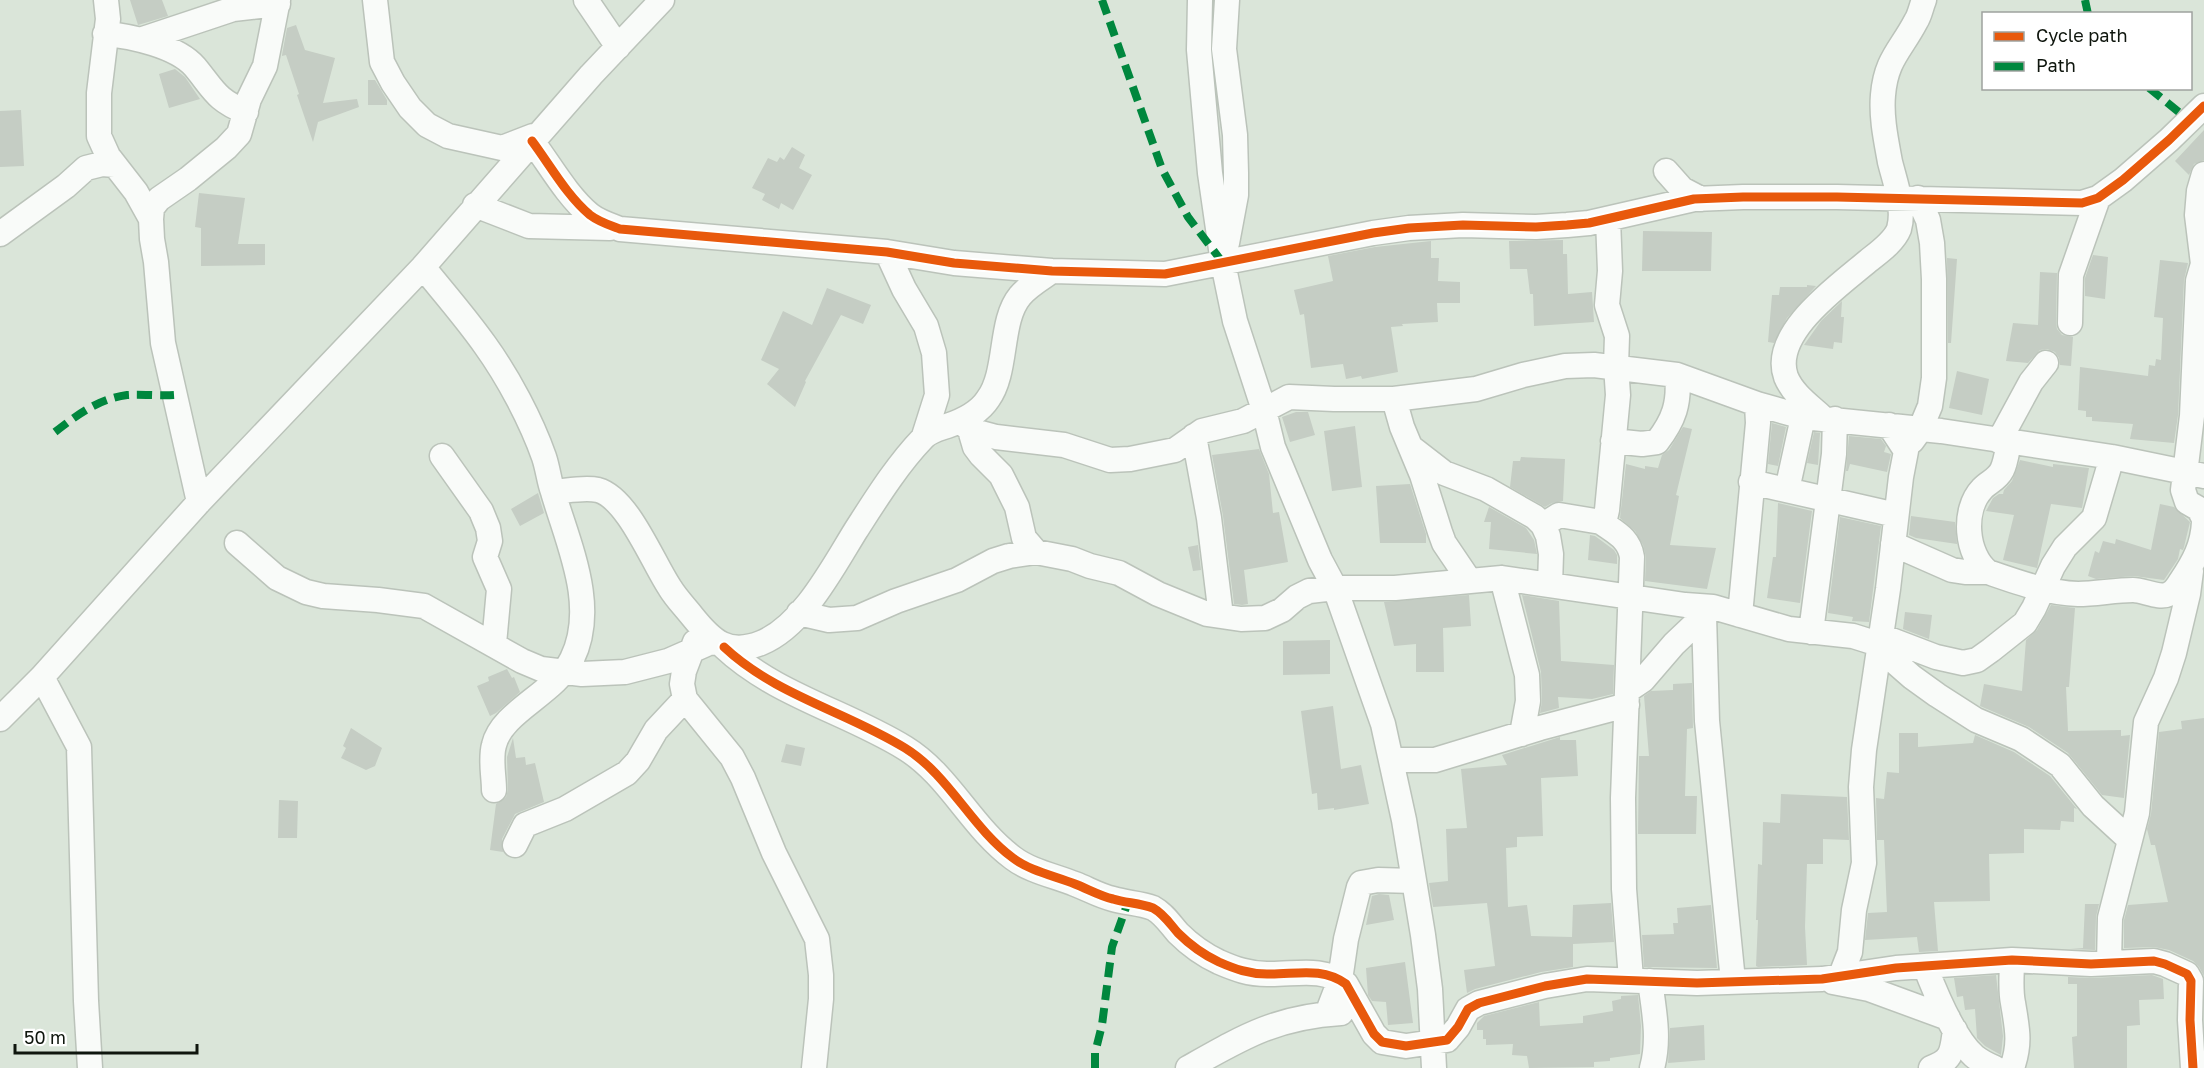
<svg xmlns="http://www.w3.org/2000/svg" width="2204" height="1068" viewBox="0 0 2204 1068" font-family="'Golos Text',sans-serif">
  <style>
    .building { fill: #c5cdc4 }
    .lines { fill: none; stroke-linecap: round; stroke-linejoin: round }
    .street-casing { stroke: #bbc3ba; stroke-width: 27 }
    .street { stroke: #f9fbf9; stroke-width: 24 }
    .quiet { stroke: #00873e; stroke-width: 8; stroke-dasharray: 15 8; stroke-linecap: butt }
    .cycleway-casing { stroke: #fff; stroke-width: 13 }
    .cycleway { stroke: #e8590c; stroke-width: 9 }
  </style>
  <rect width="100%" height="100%" fill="#dae5d9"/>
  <path class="building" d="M130,0H162L168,16L138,25Z
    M296,25L305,50L335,58L323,103L357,99L359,107L318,122L313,142L297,95L299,94L286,55L282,56V55L287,28Z
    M175,69L185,77L200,99L169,108L159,74Z
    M368,80H375L387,100V105H368Z
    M21,110L24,166L0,167V111Z
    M2204,130V160L2194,164L2189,175L2175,161Z
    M792,147L805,155L799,168L812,175L793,210L781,203L779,209L762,200L765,194L752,188L768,158L777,162L780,157L784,160Z
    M199,193L245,198L238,244H265V265L201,266V228L195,227Z
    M1643,231L1712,232L1711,271H1642Z
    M1563,240V254H1567L1568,294L1592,292L1594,322L1534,326L1533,294H1530L1527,269H1510L1509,241Z
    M1431,241V258H1439L1438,281L1460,282V303H1437L1438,322L1402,324L1403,326L1391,327L1398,372L1362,379L1361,376L1346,379L1343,364L1311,368L1304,314L1300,315L1294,290L1333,281L1328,256L1375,247Z
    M2093,255L2108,257L2105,299L2085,296V278Z
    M1947,258L1957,259L1951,343H1948Z
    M2160,260L2188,263L2184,280L2178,415L2174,443L2130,439L2133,424L2092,421V417H2086V411L2078,410L2080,367L2148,376L2149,365L2155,366L2156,359L2161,360L2163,318L2154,317Z
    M2040,272L2057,273L2056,323L2057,329L2062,335L2073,337L2071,366L2060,365L2059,358L2055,352L2047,349L2040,350L2028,363L2006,361L2013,323L2038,325Z
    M1807,285L1816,286L1787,318L1774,343L1768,342L1772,295H1779L1780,287H1807Z
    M827,288L871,305L863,324L841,315L805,381L806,382L795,407L767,384L779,369L761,360L783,311L812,325Z
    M1842,301L1841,317H1844L1842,343L1834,342L1833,349L1804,345L1821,321Z
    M1957,371L1989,379L1982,415L1949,408Z
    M1296,412H1308L1315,435L1290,442L1282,417Z
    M1772,423L1786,427L1778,466L1768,464Z
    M1355,426L1362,487L1332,491L1324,431Z
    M1683,427L1692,429L1676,495L1679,496L1670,545L1716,548L1707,589L1645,581L1646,557L1643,545L1635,531L1620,518L1626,464L1645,469V466L1658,468L1662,455L1669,450Z
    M1814,432L1820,433L1818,465L1807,463Z
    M1849,436L1881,439L1886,446L1884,452L1891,454L1887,472L1850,464L1848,471H1846Z
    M1259,449L1269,474L1273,513L1279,512L1288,562L1244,570L1248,604L1242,605L1234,604L1223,516L1212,455Z
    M1521,457L1565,459L1563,501L1552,503L1545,507L1510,487L1513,461H1520Z
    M2020,460L2053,467V464L2089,468L2082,508L2051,504L2037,568L2003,560L2014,515L1986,511L1993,498L1999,494H2003L2004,490L2012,481Z
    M1410,484L1426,534V543H1380L1376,486Z
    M538,493L544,513L520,526L511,509Z
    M1778,503L1812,511L1800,603L1767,598L1773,557H1776Z
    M2160,504L2174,507L2190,522L2184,547L2183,550L2180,549L2178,559L2164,580L2134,576L2096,579L2088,576L2095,551L2099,553L2103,541L2115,544L2116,539L2151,550Z
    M1489,507L1526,528L1534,540L1537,554L1489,549L1491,522H1484Z
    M1911,516L1955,522L1957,544L1916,538L1909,535Z
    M1840,517L1881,526L1869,622L1852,621L1853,617L1828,613Z
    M1590,535L1595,536L1614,550L1617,555V564L1588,560Z
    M1198,545L1201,570L1193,571L1188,547Z
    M1469,595L1471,626L1443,628L1444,672H1416V644L1394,646L1384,602Z
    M1522,595L1559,601L1561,661L1614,665L1613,694L1592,699L1558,697L1559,708L1540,713L1542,701L1541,672Z
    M2051,605L2075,608L2069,687H2066L2068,731L2121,730V736L2130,735L2124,798L2102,795L2068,753L2029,727L1980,706L1984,684L2022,691L2026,640L2037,630Z
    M1905,612L1932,615L1929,639L1903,629Z
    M1330,640V674L1283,675V641Z
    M507,669L512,678L514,677L520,692L496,713L490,716L477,686L489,681L488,677Z
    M1692,683L1693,728L1687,729L1685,796H1697L1696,834H1638L1639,756H1649L1644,696L1651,691L1673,690V684Z
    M1333,706L1341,769L1361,765L1369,804L1334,810V808L1318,810L1317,793L1312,794L1301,711Z
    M2204,718V976L2199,967L2193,961L2169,950L2154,947L2124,948V920L2128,905L2168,902L2155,845H2151L2147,829L2151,814L2159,732L2182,729L2181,721Z
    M351,728L382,748L375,766L366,770L341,758L346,748L343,746Z
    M1899,733H1918V747L1973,743L1975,735L2014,752L2050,776L2077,809L2074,808V822L2061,821L2060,830L2024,829V853L1989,854L1990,901L1934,902L1938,951L1919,952L1917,937L1865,940L1868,913L1887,912L1884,840H1877L1876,798L1884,799L1887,772L1899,773Z
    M1560,737V740H1576L1578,776L1541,778L1543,836L1517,837V847L1506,848L1508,907L1527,905L1531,936L1572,937L1573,905L1611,903L1614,942L1573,944V967L1541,972L1475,989L1467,993L1464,970L1495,966L1487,903L1433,907L1429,883L1448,881L1446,829L1467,828L1461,769L1507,765L1502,755Z
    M513,738L516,758L525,757L526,765L535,763L544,802L515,814L502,839L503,852L490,850L496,804L506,797L508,790L507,757Z
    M786,744L805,748L801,766L781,762Z
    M1781,794L1847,797L1849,840L1823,839V864H1807L1805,927L1807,965L1758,967L1756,966L1758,920H1756L1758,864L1762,865L1763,822L1780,823Z
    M279,800L298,801L297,838H278Z
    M1379,894L1389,895L1394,920L1366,925L1372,896Z
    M2085,904H2099L2096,917L2095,950L2070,949L2083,948Z
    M1711,905L1717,968L1644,967L1642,935L1674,934L1673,923H1678L1677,908Z
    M1405,962L1413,1023L1388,1025L1386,1002L1372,1001L1368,995L1366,968Z
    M1996,975L2003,1036L2001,1055L1985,1046L1977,1038L1975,1009L1965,1010L1963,996L1957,997L1954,978Z
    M2152,975L2163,979L2164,999L2139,1000L2140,1025L2127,1026V1068H2074L2072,1037L2077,1036V984H2068V977L2092,978Z
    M1638,995L1641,1026L1640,1054L1610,1058V1061L1594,1062V1067L1529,1068L1527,1056L1512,1055L1513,1044L1486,1045V1039H1483V1030H1477V1023L1484,1016L1539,1002L1540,1026L1583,1023V1016L1613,1011L1612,1001L1621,999V996Z
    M1704,1025L1705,1060L1668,1063L1670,1028Z"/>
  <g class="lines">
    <defs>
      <path id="street" d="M106,0L108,19L99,93V136L108,156L136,192L151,219
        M375,0L382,62L393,83L410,108L427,125L448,136L502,148L533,136
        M586,0L618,47
        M1200,0L1199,50L1210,173L1223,263L1235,321L1264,410L1273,447L1320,560L1335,588L1383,724L1404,820L1423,935L1430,989L1434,1068
        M105,34C131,36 177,46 195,67C214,90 216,100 246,112
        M143,39L233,9L278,4
        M532,141C550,165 567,196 590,215C599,222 609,225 620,229L887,252L954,263L1052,271L1165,274L1373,233L1409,228L1463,225L1536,227L1567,225L1589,223L1694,199L1743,197H1837L2082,203L2098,198L2123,180L2169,140L2204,106
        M1666,171L1682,189L1701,199
        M2204,174L2199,191L2197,215L2203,264L2198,281L2192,416L2183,490L2187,502L2199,509L2204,519
        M475,205L529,226L610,228
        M0,234L66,186L86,168L102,164L115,165
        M1227,243L1236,195V173L1235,135L1224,49L1227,0
        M887,252L904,289L926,326L934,353L937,395L924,436
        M423,267C444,293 466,318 485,345C508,377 531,420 544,457C548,469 549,481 553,492C568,544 598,606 572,659C555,694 502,711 494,745C490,759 494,776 494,790
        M2070,323L2071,275L2098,198
        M1394,399L1402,427L1422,475L1440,532L1444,543L1469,580
        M1822,417C1809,405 1793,394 1786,377C1770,333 1840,285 1868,261C1878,253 1894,242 1899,229C1905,208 1895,182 1890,162C1886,140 1881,117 1883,95C1886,59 1901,50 1916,21C1920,15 1921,7 1924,0
        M962,422L970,430L975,447L981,455L1001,475L1017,507L1024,538L1036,552
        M970,430L996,437L1064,445L1110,460L1130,459L1175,450L1202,431L1243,421L1289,397L1334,399H1394L1476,389L1523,375L1565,366L1594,365L1677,375L1757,404L1803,417L1941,431L2112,457L2204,476
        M1194,436L1209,518L1221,616
        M1613,441L1642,444L1657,442C1674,420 1680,403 1677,375
        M1912,441L1920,430L1930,406L1934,378V279L1932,243L1928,220L1918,198
        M1999,441L2031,382L2046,363
        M2009,442C2007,451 2006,462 2002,470C1997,480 1988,482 1982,489C1962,510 1966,555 1988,572C2017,582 2047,593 2078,594C2096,594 2115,590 2133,590C2144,590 2159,599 2169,594C2174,592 2178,586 2181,581C2194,562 2203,545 2204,522
        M1413,449L1444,473L1486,489L1535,517L1543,525L1548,536L1551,554L1550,585
        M442,456L481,511L488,528L490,541L485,557L499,589L494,644
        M1751,482L1896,515
        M1787,490L1803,417
        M553,492C567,491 584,487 598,490C628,498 653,563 670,588C676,598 685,607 692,616C712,641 728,656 761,643C803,626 833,567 856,530C876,499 897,465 923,438C929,431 938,429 947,426C962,421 979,413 988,399C1008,372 999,321 1020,296C1028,286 1042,278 1052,271
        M199,502L163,343L156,262L152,239L151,219L152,208L159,199L188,179L226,148L239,134L249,99L265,66L278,0
        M1601,522C1616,533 1629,538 1632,557L1623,798L1624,889L1631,979
        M1543,525L1559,515L1601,522L1605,519L1607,510L1618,395L1616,366L1617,336L1607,305L1610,271L1608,219
        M237,543L277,578L306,592L323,596L378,600L424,606L522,661L541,669L582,674L625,672L668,661L709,643L718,642
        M1893,544L1952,570L1965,572H1988
        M1502,578L1527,675L1528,701L1522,734
        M799,613L829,620L857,618L896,601L957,580L993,561L1009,556L1036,552L1072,559L1090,566L1119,573L1158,594L1207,614L1241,619L1265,618L1282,610L1297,597L1309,591L1335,588H1395L1502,578L1685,605L1713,607L1789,629L1853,636L1872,642L1912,677L1937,695L1976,720L2021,739L2060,765L2093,806L2130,840
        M1704,615L1707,721L1733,981
        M1740,615L1758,423L1757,404
        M1811,632L1834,454L1835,419
        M1881,636L1936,657L1963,663L1977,660L1991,650L2025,623L2034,608L2053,566L2065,547L2094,518L2112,457
        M695,642L684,671L682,684L685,699L732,757L743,778L774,853L817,939L821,975V999L814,1068
        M724,647C775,695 847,712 905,748C949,775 971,827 1013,858C1030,871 1055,876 1075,884C1088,889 1100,896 1113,899C1126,903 1140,903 1153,908C1164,914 1170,924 1178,933C1190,945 1204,955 1219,962C1235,969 1249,974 1267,974C1294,975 1321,966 1346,984L1374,1034L1382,1042L1406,1046L1447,1040L1458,1027L1468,1009L1479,1003L1545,986L1587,979L1697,983L1822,979L1896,968L2012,960L2091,964L2154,961L2165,964L2187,974L2191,981L2190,1020L2193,1068
        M42,677L79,747L86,1001L90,1068
        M1628,690L1643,680L1674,644L1712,608
        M0,719L42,677L199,502L423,267L591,75L662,0
        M1392,760H1435L1540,728L1627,705
        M515,845L525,825L565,809L627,773L638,761L656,730L685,699
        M2012,960C2012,974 2010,989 2013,1003C2017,1028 2021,1042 2012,1068
        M2109,963L2110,918L2137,813L2146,722L2166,678L2174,653L2188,594L2191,571
        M1925,966C1935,992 1954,1038 1974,1056C1980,1061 1988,1065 1995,1068
        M1841,975L1850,952L1854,910L1864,863L1861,787L1864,750L1888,589L1901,477L1906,451L1889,425
        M1650,981C1654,1011 1660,1039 1652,1068
        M1833,982L1869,989L1948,1018
        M1327,1014L1340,980L1346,939L1359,887L1361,883L1378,880L1414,881
        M1188,1068C1243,1037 1276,1017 1341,1013
        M1931,1068C1953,1060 1952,1051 1955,1030"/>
    </defs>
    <use href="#street" class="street-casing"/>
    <use href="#street" class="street"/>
    <path class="quiet" d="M1102,0L1162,169L1188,217L1223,263
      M2085,0L2088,14
      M2149,88L2190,121
      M55,432C77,415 98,399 127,395C142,394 159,396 174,395
      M1095,1068V1053L1102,1025L1112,947L1128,902"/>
    <defs>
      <path id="cycleway" d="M532,141C550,165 567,196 590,215C599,222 609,225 620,229L887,252L954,263L1052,271L1165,274L1373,233L1409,228L1463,225L1536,227L1567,225L1589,223L1694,199L1743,197H1837L2082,203L2098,198L2123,180L2169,140L2204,106
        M724,647C775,695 847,712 905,748C949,775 971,827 1013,858C1030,871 1055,876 1075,884C1088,889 1100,896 1113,899C1126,903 1140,903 1153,908C1164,914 1170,924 1178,933C1190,945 1204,955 1219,962C1235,969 1249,974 1267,974C1294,975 1321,966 1346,984L1374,1034L1382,1042L1406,1046L1447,1040L1458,1027L1468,1009L1479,1003L1545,986L1587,979L1697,983L1822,979L1896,968L2012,960L2091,964L2154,961L2165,964L2187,974L2191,981L2190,1020L2193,1068"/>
    </defs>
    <use href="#cycleway" class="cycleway-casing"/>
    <use href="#cycleway" class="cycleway"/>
  </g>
  <rect x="1982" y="12" width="210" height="78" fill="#ffffff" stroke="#9fa29f" stroke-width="1.5"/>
  <rect x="1994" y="32" width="30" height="9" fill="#e8590c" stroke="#9fa29f" stroke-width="1.5"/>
  <text x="2036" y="42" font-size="18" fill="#0f160e">Cycle path</text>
  <rect x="1994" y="62" width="30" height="9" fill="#00873e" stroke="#9fa29f" stroke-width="1.5"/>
  <text x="2036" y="72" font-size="18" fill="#0f160e">Path</text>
  <path d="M15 1044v9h182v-9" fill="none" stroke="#0f160e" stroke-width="3"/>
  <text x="24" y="1044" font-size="18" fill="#0f160e" stroke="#ffffff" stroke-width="4.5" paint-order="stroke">50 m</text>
</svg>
